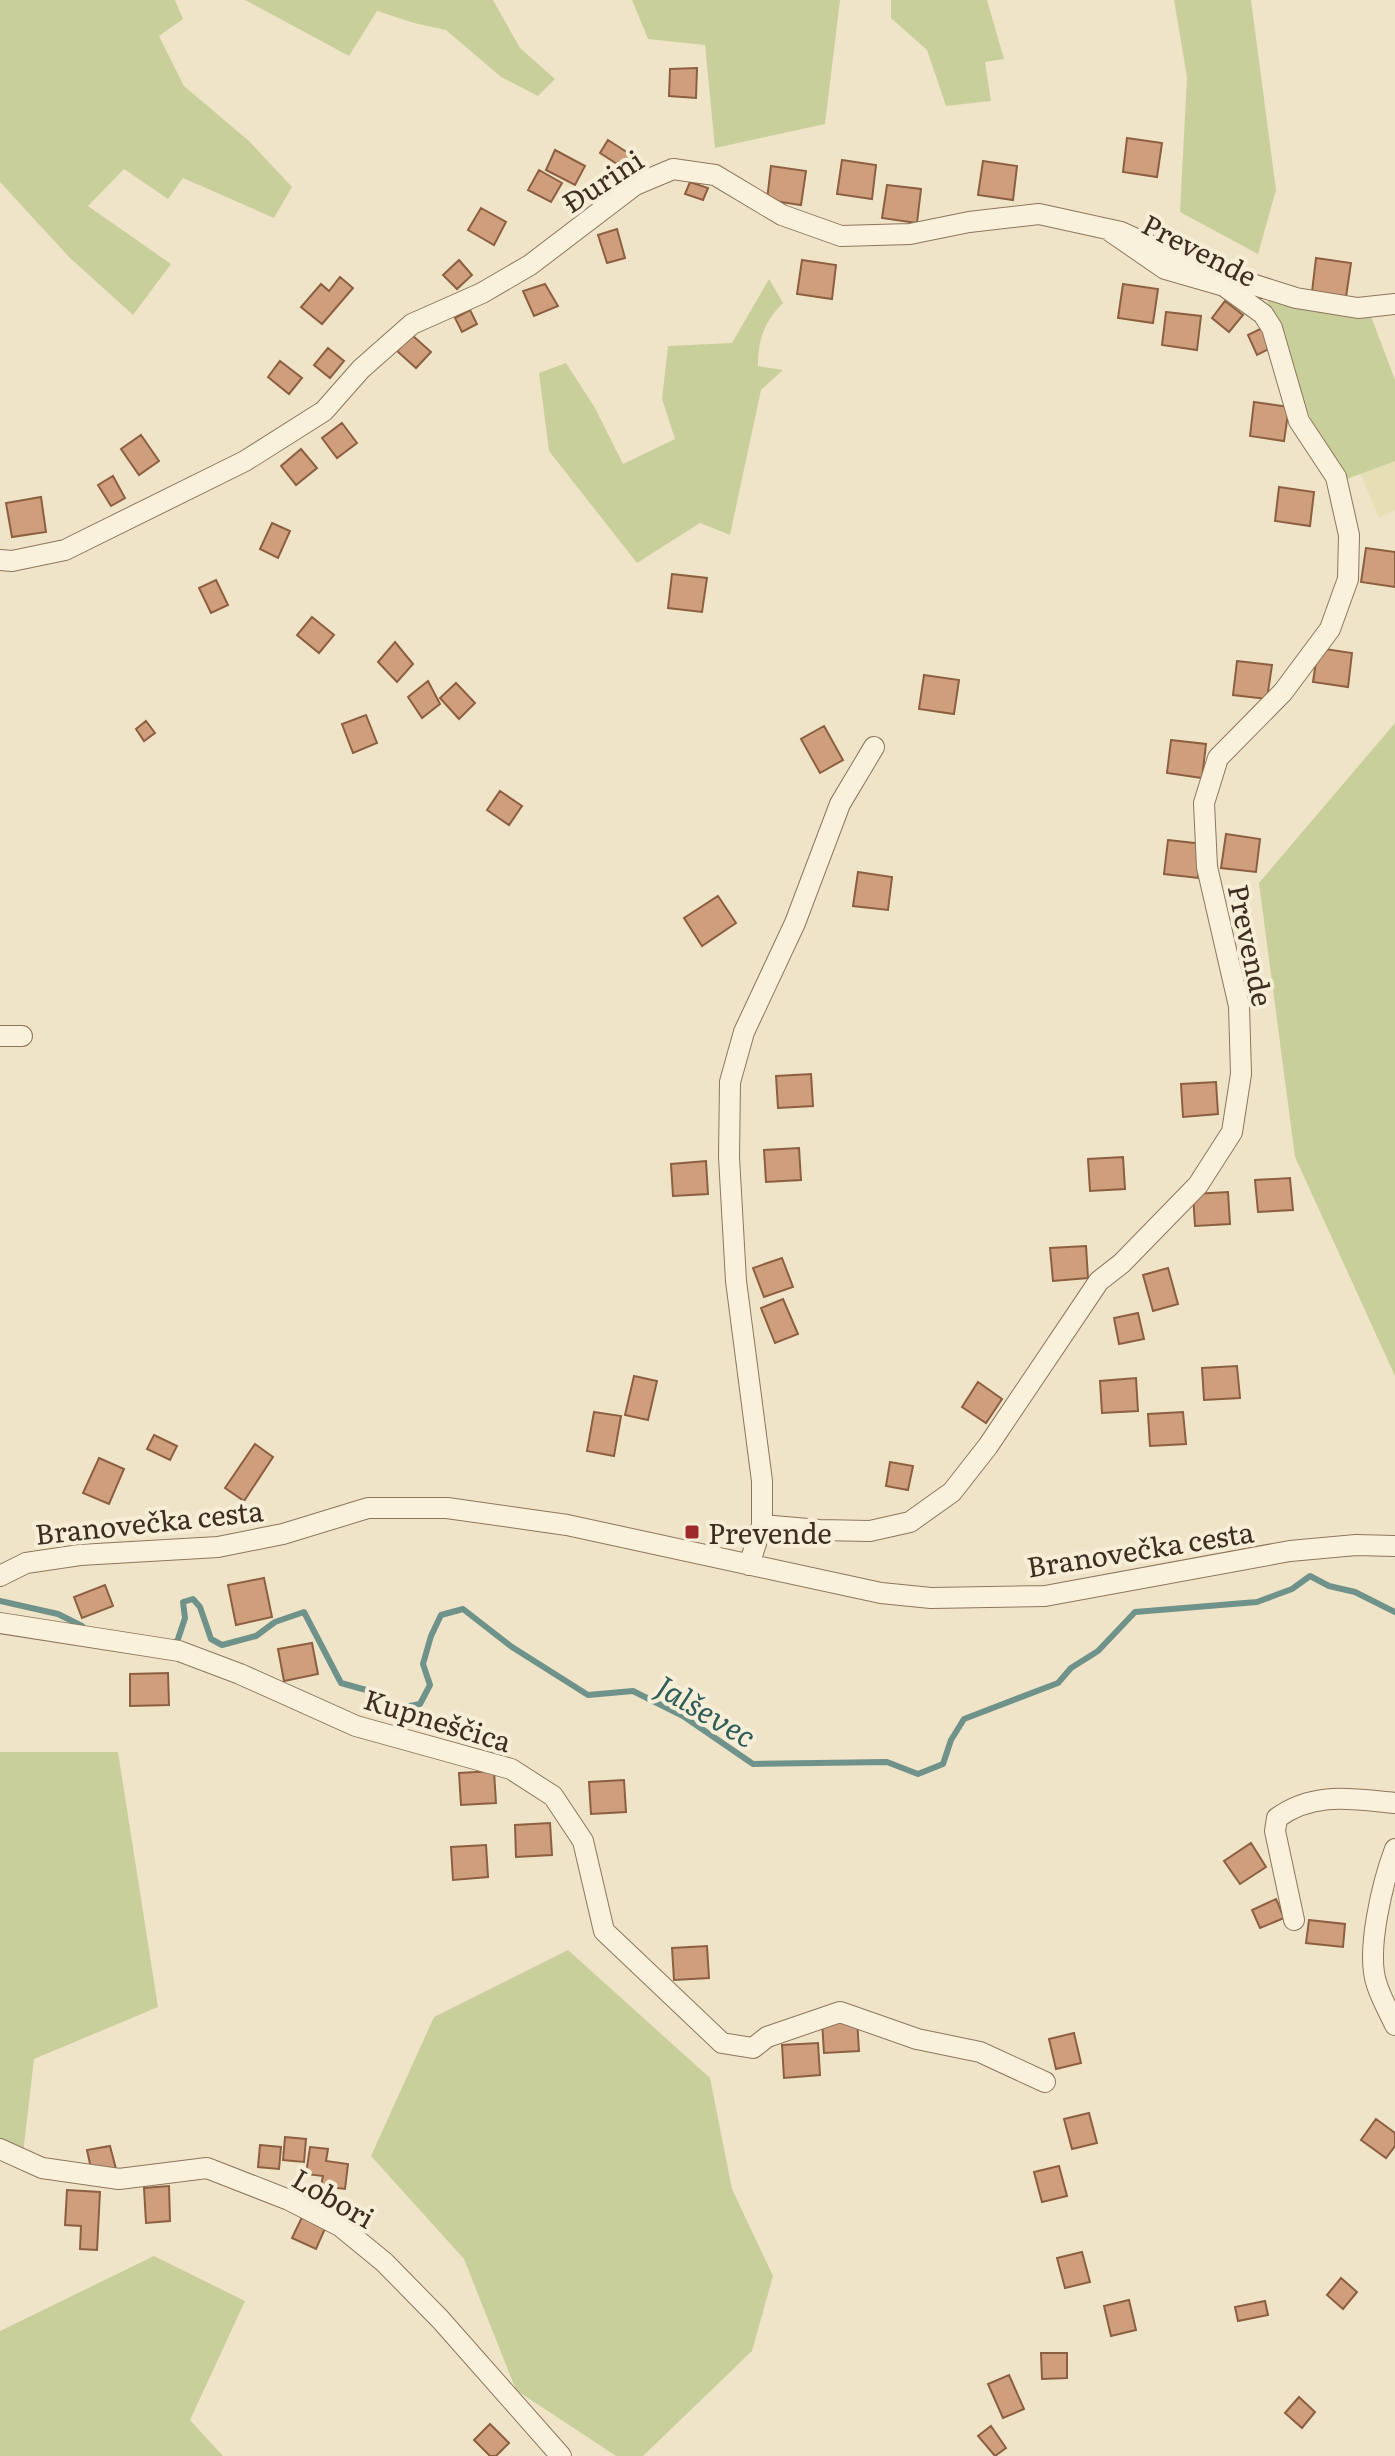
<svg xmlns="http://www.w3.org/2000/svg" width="1395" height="2456" viewBox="0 0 1395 2456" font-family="Literata,serif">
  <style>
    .farmland { fill: #e6deb5 }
    .green { fill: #c9cf9b }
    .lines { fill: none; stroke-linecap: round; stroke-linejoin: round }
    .stream { stroke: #6f938a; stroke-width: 6 }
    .building { fill: #cf9f7d; stroke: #8d5f41; stroke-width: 2 }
    .minor-casing { stroke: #8d765c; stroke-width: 22 }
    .minor { stroke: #faf1dc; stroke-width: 20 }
    .poi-dot { fill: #9e2a2b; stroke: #f7eed8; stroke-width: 3 }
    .labels { text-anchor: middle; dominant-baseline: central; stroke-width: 8; stroke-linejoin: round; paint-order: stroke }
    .street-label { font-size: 28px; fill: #3d2e20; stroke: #f7eed8 }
    .poi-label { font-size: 28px; fill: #3d2e20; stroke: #f7eed8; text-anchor: start }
    .water-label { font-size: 30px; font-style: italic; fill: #2f5d5a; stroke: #f7eed8 }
  </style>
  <rect width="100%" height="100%" fill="#f0e4c8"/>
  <path class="farmland" d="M1395,461V510L1379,518L1360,473Z"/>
  <path class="green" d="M0,0H175L183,19L159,36L184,86L249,141L292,187L274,218L183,178L168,199L124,169L88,206L171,264L133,315L69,257L0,182Z
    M245,0H493L520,48L555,79L538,96L501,77L446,30L414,23L377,11L349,56Z
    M632,0H840L825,124L715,148L705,45L648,39Z
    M891,0H987L1004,59L985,62L991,101L946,106L927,50L891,18Z
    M1174,0H1251L1276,190L1258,254L1180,212L1187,77Z
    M769,279L783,303C764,322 758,340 758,366L783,370L761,390L730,535L700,523L637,563L549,451L539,373L566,363L595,408L623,464L675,439L662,399L668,346L732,343Z
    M1267,300L1371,316L1395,380V461L1344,480L1316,434Z
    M1395,723V1376L1295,1157L1259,883Z
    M0,1752H118L158,2007L34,2059L23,2154L0,2142Z
    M568,1950L710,2078L732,2189L773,2276L752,2351L643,2456H616L516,2390L464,2259L371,2156L434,2017Z
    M154,2256L245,2301L190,2420L223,2456H0V2331Z"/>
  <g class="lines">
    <path class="stream" d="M0,1601L58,1614L82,1626
      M172,1642H177L185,1618L183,1602L193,1599L200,1607L211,1639L222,1645L256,1636L275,1622L304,1612L341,1683L377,1693L399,1708L420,1704L430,1685L423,1664L431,1636L441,1615L463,1609L512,1647L588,1695L633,1691L683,1716L753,1764L887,1762L918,1774L943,1764L951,1740L964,1719L1058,1683L1071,1668L1098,1651L1135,1612L1257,1602L1292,1589L1310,1576L1329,1586L1355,1592L1395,1612"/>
  </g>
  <path class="building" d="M697,68L696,98L669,96L670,69Z
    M1127,138L1162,143L1157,177L1123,172Z
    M608,140L636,158L628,171L600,153Z
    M555,150L585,166L575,185L546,170Z
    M842,160L876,165L872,199L837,194Z
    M983,161L1017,166L1013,200L978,195Z
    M771,166L806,171L801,205L767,200Z
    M539,170L562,183L551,202L528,190Z
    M690,182L708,188L703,200L685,194Z
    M887,185L921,189L917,223L882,218Z
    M481,208L506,222L494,245L468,230Z
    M617,229L625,258L607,263L598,235Z
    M1316,258L1351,263L1346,297L1312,292Z
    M459,260L472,275L457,289L443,275Z
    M802,260L836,265L832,299L797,294Z
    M340,277L353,288L322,324L301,307L321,284L329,291Z
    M545,284L558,306L534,316L523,291Z
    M1123,284L1158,289L1153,323L1118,318Z
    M1225,301L1243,315L1229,332L1212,318Z
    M470,310L477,324L462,332L455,318Z
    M1166,312L1201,316L1197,350L1162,345Z
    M1262,328L1271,348L1257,355L1248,335Z
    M412,335L431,352L416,368L397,351Z
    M328,348L344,361L330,378L314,365Z
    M280,361L302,378L289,394L268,377Z
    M1254,402L1289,407L1284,441L1250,436Z
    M342,423L357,443L337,458L322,438Z
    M141,435L159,461L139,475L121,449Z
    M301,449L317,468L296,485L281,466Z
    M113,476L125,498L111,506L98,485Z
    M1279,487L1314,492L1310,526L1275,521Z
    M41,497L46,532L12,537L6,503Z
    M272,523L290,531L278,558L260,549Z
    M1366,548L1395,552V587L1361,582Z
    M672,574L707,578L702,612L668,608Z
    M216,580L228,605L211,613L199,588Z
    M312,617L334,635L319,653L297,635Z
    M395,642L413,664L397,682L378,662Z
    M1318,648L1352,653L1348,687L1313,682Z
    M1237,661L1272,665L1267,699L1233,695Z
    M924,675L959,680L954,714L919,709Z
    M428,681L440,704L422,718L408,697Z
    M456,683L475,703L459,719L440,698Z
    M366,715L377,743L353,753L342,724Z
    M146,721L155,733L144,741L136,729Z
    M824,726L843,760L820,773L801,739Z
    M1171,740L1206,744L1202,778L1167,773Z
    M500,791L522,806L509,825L487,810Z
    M1226,834L1260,839L1256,872L1221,868Z
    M1168,840L1203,844L1198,878L1164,874Z
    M858,872L892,877L888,910L853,906Z
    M718,896L736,923L702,946L684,918Z
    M811,1074L813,1106L778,1108L776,1076Z
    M1216,1082L1218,1114L1183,1117L1181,1084Z
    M799,1148L801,1180L766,1182L764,1150Z
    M1123,1157L1125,1189L1090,1191L1088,1159Z
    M706,1161L708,1194L673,1196L671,1164Z
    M1290,1178L1293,1210L1258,1212L1255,1180Z
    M1228,1192L1230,1224L1195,1226L1193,1194Z
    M1086,1246L1088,1278L1053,1281L1050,1248Z
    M782,1258L793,1287L764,1297L753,1268Z
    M1168,1268L1178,1304L1153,1311L1143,1275Z
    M783,1299L798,1334L775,1343L761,1308Z
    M1138,1313L1144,1339L1119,1344L1114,1318Z
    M1237,1366L1240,1398L1204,1400L1202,1368Z
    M634,1376L657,1381L648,1420L625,1415Z
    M1136,1378L1138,1411L1102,1413L1100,1381Z
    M978,1382L1002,1399L986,1423L962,1407Z
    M594,1412L621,1416L614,1456L587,1451Z
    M1183,1412L1186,1444L1150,1446L1148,1414Z
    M154,1435L177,1446L170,1460L147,1449Z
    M255,1444L273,1457L244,1501L225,1488Z
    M99,1458L124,1469L109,1504L83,1493Z
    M890,1462L913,1466L908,1490L886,1486Z
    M264,1578L272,1617L236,1625L228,1585Z
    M105,1585L113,1606L82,1618L74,1597Z
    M312,1643L318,1674L284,1681L278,1649Z
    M168,1673L169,1705L130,1706V1674Z
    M494,1771L496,1803L461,1805L459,1773Z
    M624,1780L626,1812L591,1814L589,1782Z
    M550,1823L552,1855L516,1857L515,1825Z
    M1251,1843L1266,1867L1240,1884L1224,1861Z
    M486,1845L488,1877L453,1880L451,1847Z
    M1276,1899L1284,1918L1260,1928L1252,1910Z
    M1309,1920L1345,1924L1343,1947L1306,1943Z
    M707,1946L709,1978L674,1980L672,1948Z
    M857,2019L859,2051L824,2053L822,2021Z
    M1074,2033L1081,2063L1056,2069L1049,2039Z
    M818,2043L820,2075L784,2078L782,2045Z
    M1089,2113L1097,2143L1072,2149L1064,2119Z
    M1376,2119L1395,2133V2146L1386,2158L1361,2140Z
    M285,2137L306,2139L304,2162L283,2160Z
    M260,2145L281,2147L279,2169L258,2167Z
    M110,2146L116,2169L92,2173L87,2150Z
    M310,2147L328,2149L326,2161L348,2164L345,2189L321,2186L323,2176L306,2174Z
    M1059,2166L1067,2196L1042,2202L1034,2172Z
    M169,2186L170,2221L146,2223L144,2188Z
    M67,2190L100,2192L97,2250L80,2249L81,2226L65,2225Z
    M304,2213L327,2224L316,2249L292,2238Z
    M1082,2252L1090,2282L1065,2288L1057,2258Z
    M1341,2278L1357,2292L1343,2309L1327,2295Z
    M1129,2300L1136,2330L1111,2336L1104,2306Z
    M1265,2301L1268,2315L1238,2321L1235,2307Z
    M1041,2353H1067V2378L1042,2379Z
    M1009,2375L1024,2409L1003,2418L988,2384Z
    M1299,2397L1315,2412L1302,2428L1285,2413Z
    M490,2424L509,2443L496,2456H490L474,2440Z
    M991,2426L1006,2448L995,2456L978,2436Z"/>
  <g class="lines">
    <defs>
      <path id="minor" d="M0,560L12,561L65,550L245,461L324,411L361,369L412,324L482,293L530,265L635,185L673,169L715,175L782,215L841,236L910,234L969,222L1039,214L1121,232L1198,267L1296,298L1358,308L1395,304
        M0,1036H22
        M762,1525V1481L736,1281L729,1157L730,1082L744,1032L795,923L840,804L874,747
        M749,1565L762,1525L819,1530L870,1531L910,1522L952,1492L988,1446L1099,1281L1122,1263L1198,1185L1232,1132L1241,1074L1239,1006L1207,867L1204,803L1218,758L1283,692L1330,629L1348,579L1349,535L1336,477L1299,421L1272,328L1263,314L1224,286L1165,269L1107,229
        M0,1576L26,1563L80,1555L218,1547L283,1534L368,1508H447L567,1525L881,1593L931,1598L1045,1596L1290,1551L1356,1545L1395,1546
        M0,1623L179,1651L240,1674L356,1726L511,1769L553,1796L583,1841L604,1931L722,2043L753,2048L767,2037L840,2012L917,2039L980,2052L1045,2082
        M1395,1849C1383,1881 1365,1952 1377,1985C1381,1998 1389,2012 1395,2025
        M1294,1920L1275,1831L1277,1818C1314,1791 1352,1799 1395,1803
        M0,2149L42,2168L119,2179L207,2168L289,2200L340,2226L384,2262L440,2319L561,2456"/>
    </defs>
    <use href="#minor" class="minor-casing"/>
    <use href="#minor" class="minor"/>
  </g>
  <rect class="poi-dot" x="684" y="1524" width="16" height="16" rx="4"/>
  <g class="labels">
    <g class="street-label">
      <text transform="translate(602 180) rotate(-33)">Đurini</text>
      <text transform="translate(1200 249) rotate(27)">Prevende</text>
      <text transform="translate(1252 945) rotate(78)">Prevende</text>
      <text transform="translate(149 1521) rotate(-6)">Branovečka cesta</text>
      <text transform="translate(1140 1548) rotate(-9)">Branovečka cesta</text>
      <text transform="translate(438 1719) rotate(17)">Kupneščica</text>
      <text transform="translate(334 2197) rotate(30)">Lobori</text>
    </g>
    <g class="poi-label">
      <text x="708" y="1532">Prevende</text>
    </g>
    <g class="water-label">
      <text transform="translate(707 1710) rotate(31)">Jalševec</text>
    </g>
  </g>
</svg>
